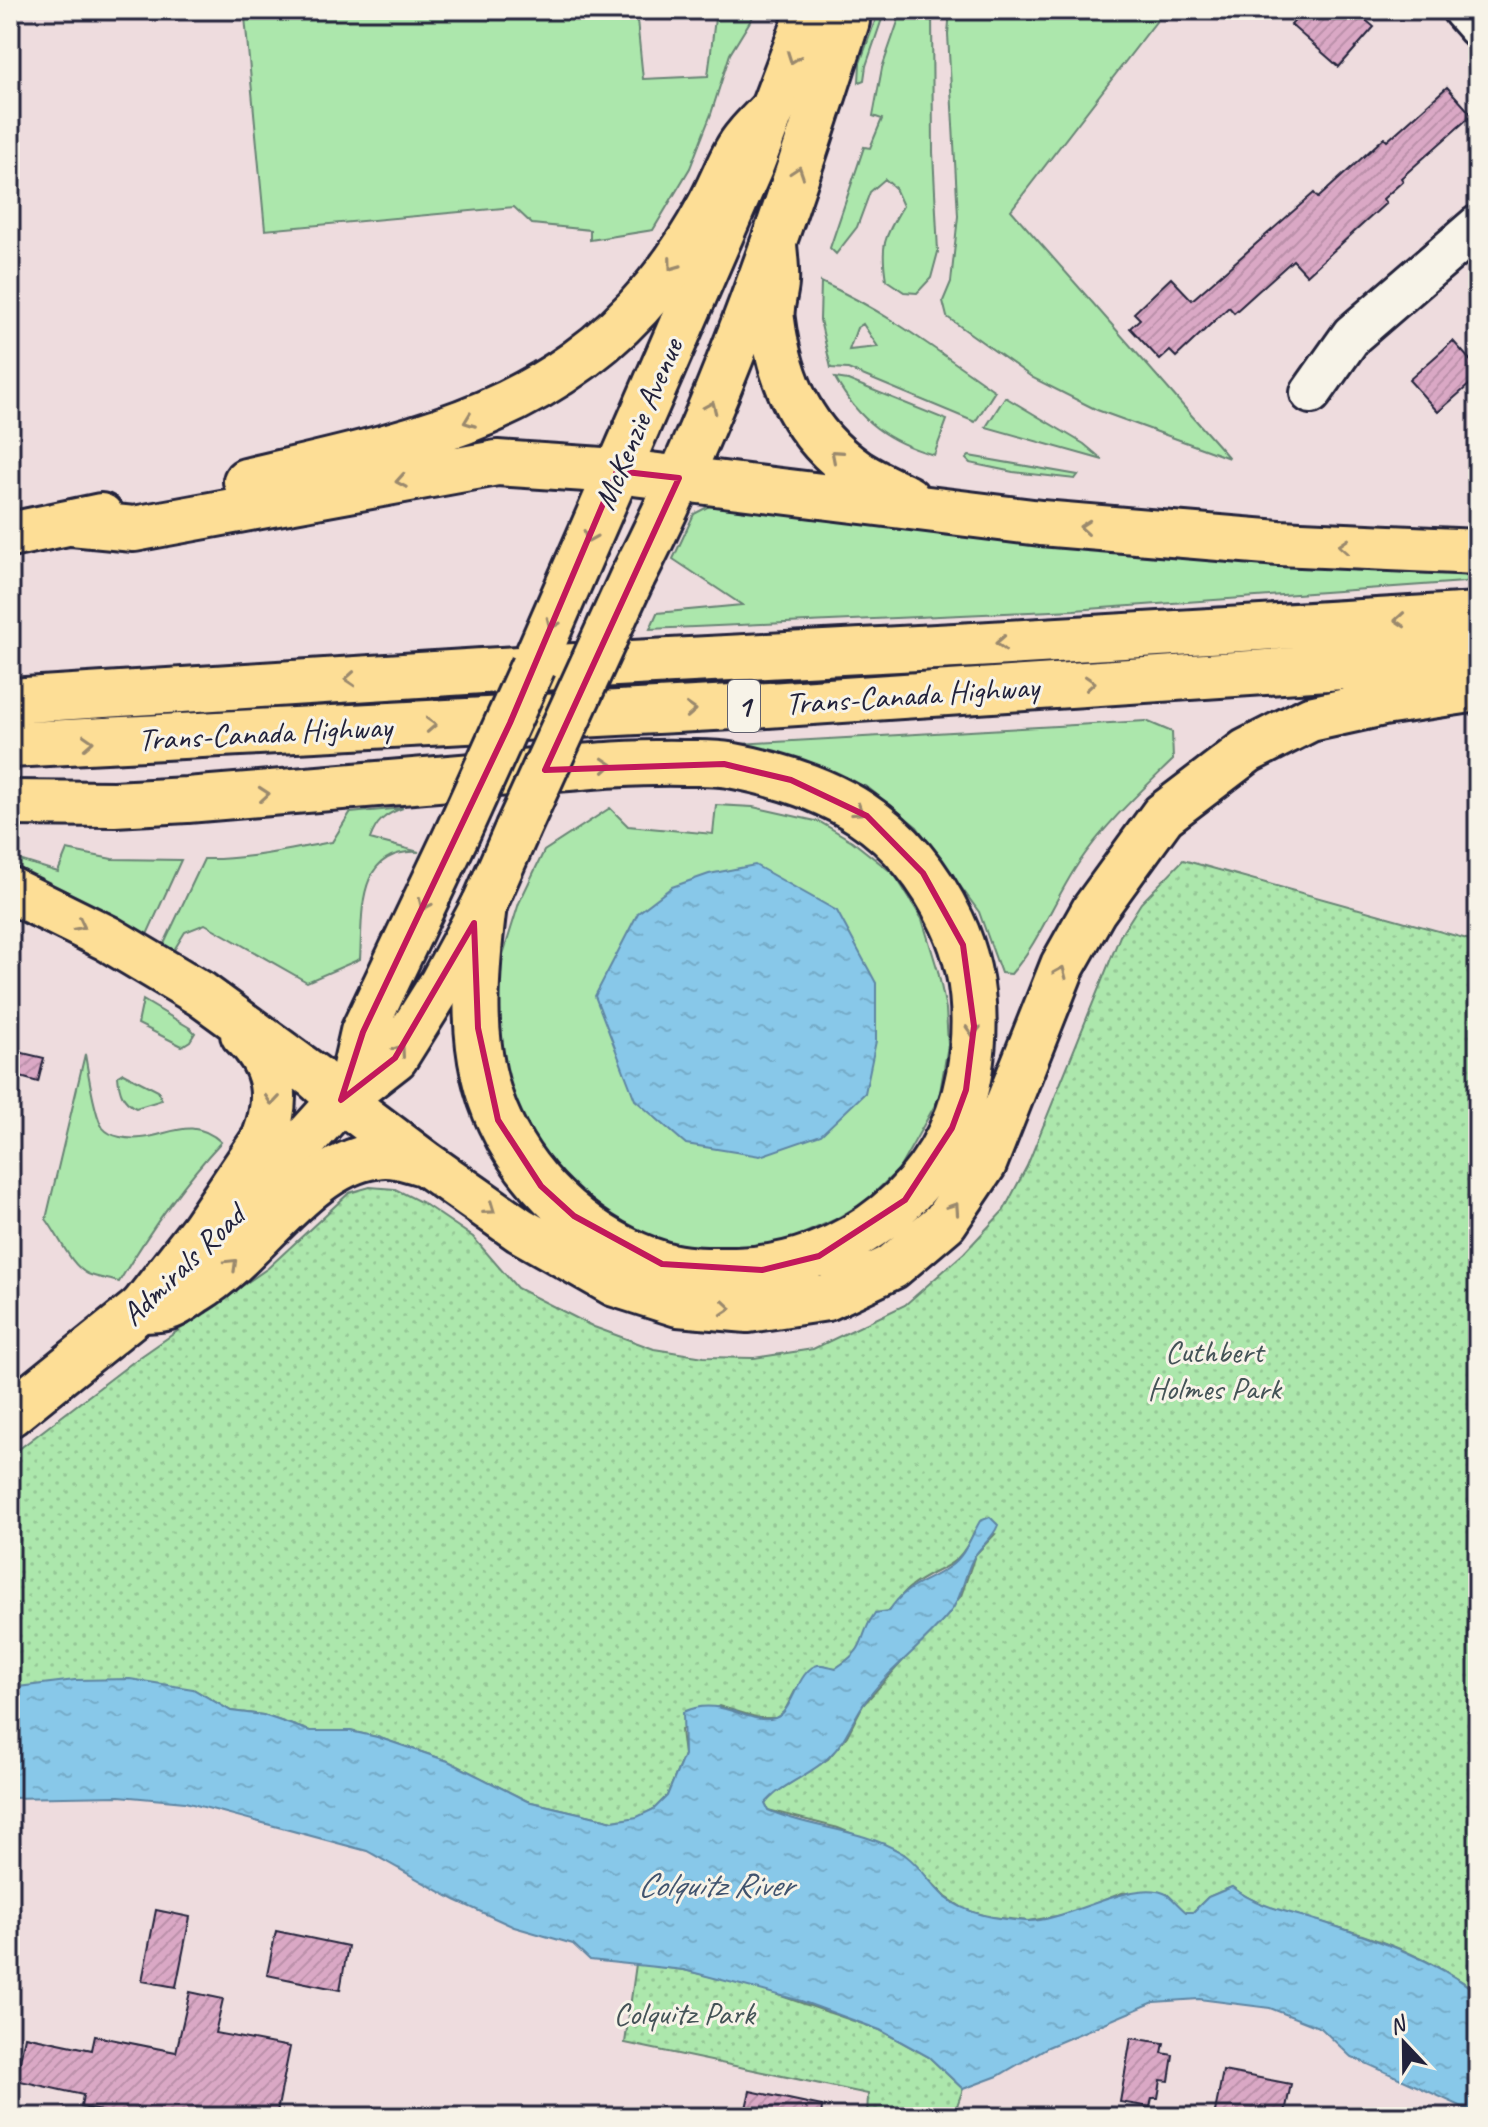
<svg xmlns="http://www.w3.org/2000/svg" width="1488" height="2127" viewBox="0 0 1488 2127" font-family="Caveat,sans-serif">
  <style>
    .grass { fill: #ace7ac; stroke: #678474; stroke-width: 2; fill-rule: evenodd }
    .park { fill: url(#park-dots); stroke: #678474; stroke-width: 2 }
    .water { fill: url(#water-ripples); stroke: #5f86a3; stroke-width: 2 }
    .building { fill: url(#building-hatch); stroke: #22223b; stroke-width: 2 }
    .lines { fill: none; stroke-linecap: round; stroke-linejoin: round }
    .minor-casing { stroke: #22223b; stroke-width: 46 }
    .major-casing { stroke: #22223b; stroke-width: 50 }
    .highway-casing { stroke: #22223b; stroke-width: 50 }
    .minor { stroke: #f7f3e8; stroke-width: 40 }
    .major { stroke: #fdde96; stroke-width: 44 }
    .highway { stroke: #fdde96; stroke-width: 44 }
    .major-bridge-casing { stroke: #22223b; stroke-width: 50; stroke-linecap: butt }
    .major-bridge { stroke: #fdde96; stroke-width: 44 }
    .oneway { stroke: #9a896d }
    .marked { fill: none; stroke: #c2185b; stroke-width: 6; stroke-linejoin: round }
    .labels { text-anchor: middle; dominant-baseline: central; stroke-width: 6; stroke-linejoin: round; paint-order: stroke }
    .shield { fill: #f7f3e8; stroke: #62616f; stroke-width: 2 }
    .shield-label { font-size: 30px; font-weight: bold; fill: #22223b }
    .street-label { font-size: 32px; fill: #22223b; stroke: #f7f3e8 }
    .park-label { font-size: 32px; fill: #445357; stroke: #f7f3e8 }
    .water-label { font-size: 34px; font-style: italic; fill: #41546f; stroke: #f7f3e8 }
  </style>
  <defs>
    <pattern id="park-dots" width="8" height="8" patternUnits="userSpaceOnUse" patternTransform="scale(2)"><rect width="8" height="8" fill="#ace7ac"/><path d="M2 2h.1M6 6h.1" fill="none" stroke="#94c695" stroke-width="1.8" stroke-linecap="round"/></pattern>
    <pattern id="water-ripples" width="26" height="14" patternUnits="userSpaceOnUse" patternTransform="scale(2)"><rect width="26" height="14" fill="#88c8e9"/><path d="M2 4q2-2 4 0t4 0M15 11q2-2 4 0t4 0" fill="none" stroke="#75acc9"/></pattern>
    <pattern id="building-hatch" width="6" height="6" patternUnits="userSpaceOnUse" patternTransform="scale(2)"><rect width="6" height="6" fill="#daa8c5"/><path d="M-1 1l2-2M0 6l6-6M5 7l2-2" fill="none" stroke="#bb90aa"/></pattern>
  </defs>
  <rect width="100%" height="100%" fill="#eedcde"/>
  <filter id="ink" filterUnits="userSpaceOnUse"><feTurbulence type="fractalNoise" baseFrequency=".0125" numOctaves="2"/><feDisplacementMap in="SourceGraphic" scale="16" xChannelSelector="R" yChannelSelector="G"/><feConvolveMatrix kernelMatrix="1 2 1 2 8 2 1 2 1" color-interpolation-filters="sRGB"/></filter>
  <g filter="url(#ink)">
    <path class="grass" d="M309,10H636L643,79L708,76L716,10H757L730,54L711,114L690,168L653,230L590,240V230L532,224L514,207L265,230L245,17Z
      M879,10H885L866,66L864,80L859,82L860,63Z
      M902,10H932L933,152L938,252L931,278L917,293L904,292L886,280C880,243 885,237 903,206L895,188L885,179L870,192L857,227L836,254L830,248L864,147L870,148L882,119L873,116L882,68Z
      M950,10H1165L1011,210L1229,458L1097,410L1033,378L947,317L943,301L951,282L958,216L948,34Z
      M821,282C884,310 939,352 995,391L975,422L848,369L831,368L820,320ZM863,324L878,347L849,350L857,328Z
      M835,378L848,380L947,420L934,455C888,442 859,421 835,378Z
      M1005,397L1084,444L1103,460L986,427Z
      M969,456L1078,475L1075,479L1013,472L970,463L966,459Z
      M715,503L1478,568V581L1074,610L650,629L657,613L742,605L673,559L694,514Z
      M1146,721L1172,732L1173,760C1139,793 1105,824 1078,864C1054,900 1039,942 1011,974L1001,973L979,912L917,827L867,787L783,757L721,745Z
      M716,805L753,807L820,822L852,841L895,875L922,919L938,971L946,1009L948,1045L939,1098L899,1169L866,1201L834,1220L787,1241L746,1249H695L633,1233L546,1169L500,1081L494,1017L502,958L519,903L544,851L610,808L628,826L713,834Z
      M403,808C385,814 376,822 370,839L419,852C355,848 363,915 360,959L307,982L205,924L185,932L174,950L163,946L204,859C248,860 289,849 332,842L350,813Z
      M67,850L112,859L181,860L145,939L10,874V857L58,872Z
      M143,1000L190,1028L195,1033L190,1041L182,1046L138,1024Z
      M85,1054C88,1071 94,1116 103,1128C107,1133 115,1136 120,1137C160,1146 186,1110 221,1142C181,1185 149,1232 119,1282C109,1279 98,1278 88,1274C70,1265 59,1236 46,1219Z
      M123,1073L158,1091L162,1100L136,1108C122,1102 119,1090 118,1076Z"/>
    <path class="park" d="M1183,860L1478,942V1993C1433,1959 1384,1941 1331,1925C1298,1915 1260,1909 1232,1887L1208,1897L1193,1912L1186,1913L1167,1894L1122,1893L1068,1914L1029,1921L991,1917L966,1910L946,1897L904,1854L838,1828L768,1810L765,1804L772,1795L828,1759L847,1736L863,1705L961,1596L975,1555L995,1534L975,1530C957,1573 940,1564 909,1588C900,1595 895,1606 887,1612C883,1615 875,1618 870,1621C862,1646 859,1653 836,1668L818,1665L795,1691L784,1712L776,1718H759L719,1706L681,1730L684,1755L667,1796L654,1809L637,1818L613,1821L527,1801L448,1761L377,1737L350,1731H310L263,1715L231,1711L193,1689L10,1688V1456L133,1362L268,1268L349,1193L370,1187L395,1189L423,1203L473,1237L517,1288L594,1327L654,1349L704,1357L754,1358L813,1349L905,1305L964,1253L1004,1210L1027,1166L1120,936L1141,903Z
      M636,1964L684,1970L758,1988L880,2030L929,2057L963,2089L953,2117H867L868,2094L625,2043Z"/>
    <path class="water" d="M755,865L837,911L876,983V1041L865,1093L821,1135L760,1156L686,1144L635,1100L595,996L638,913L672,887L709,874Z
      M990,1517L998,1525C993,1538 984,1543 976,1554C964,1570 965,1595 948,1615C922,1647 886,1671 863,1705C851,1723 845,1742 829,1757C810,1776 782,1783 765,1804L768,1810C811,1829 860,1828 902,1853C919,1863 930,1884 945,1897C967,1915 999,1919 1026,1921C1065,1923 1137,1875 1168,1895C1174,1900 1180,1907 1186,1912H1193L1208,1897L1232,1887C1257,1907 1290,1912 1319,1921C1377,1940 1429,1956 1478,1993V2114L1350,2056L1321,2028L1270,2008L1199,1999L1154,2002L1048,2047L998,2076L963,2089L929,2057L880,2030L801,2001L684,1970L590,1960L573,1944L514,1927L455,1900L367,1851L185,1802L119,1796L10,1798V1688L75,1680L130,1679L193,1689L231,1711L263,1715L310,1731H350L377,1737L448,1761L527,1801L613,1821L637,1817L654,1809L667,1796L684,1755L683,1712C722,1694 747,1726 775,1718C793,1713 797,1669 818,1665C822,1664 831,1667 836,1668C870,1646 856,1640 875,1613L889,1611C906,1584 925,1584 949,1567C966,1555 970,1538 980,1521Z"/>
    <path class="building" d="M1304,10H1354L1374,27L1339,67L1291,25Z
      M1447,87L1472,115L1401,178L1403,181L1383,199L1386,203L1307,275L1293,260L1234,313L1229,307L1176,357L1170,351L1160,360L1130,328L1140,319L1134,313L1171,278L1192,300L1314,193L1318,198L1384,138L1387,141Z
      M1453,341L1478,369V377L1438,412L1409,380Z
      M10,1050L44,1058L38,1082L10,1074Z
      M156,1910L190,1917L176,1987L142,1981Z
      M276,1931L348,1946L340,1990L267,1975Z
      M190,1992L223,1999L215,2033L290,2047L276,2117H130L81,2107L83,2095L16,2080L25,2036L92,2050L95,2036L176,2052Z
      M1131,2038L1164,2043L1162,2053L1173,2055L1169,2081L1161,2080L1158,2098H1152L1150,2107L1120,2102Z
      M1223,2071L1291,2084L1284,2117H1214Z
      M750,2091L822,2106L821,2117H744Z"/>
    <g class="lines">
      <defs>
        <path id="minor" d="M1463,10L1478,27
          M1311,393L1352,335L1478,226"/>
        <path id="major" d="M632,578C723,401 787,211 847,21L846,10
          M533,666L752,163L810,10
          M341,1100L353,1076L363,1032L457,834
          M10,1414L165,1289L218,1236L341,1100L395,1058L442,983L484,905L517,830"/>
        <path id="highway" d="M774,245C775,258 777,271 776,283C775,295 770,308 772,320C780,384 804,435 857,472C872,482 891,490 907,498
          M246,481C401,444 548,419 655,288C676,263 694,235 709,207C719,189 726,170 736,152C745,135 762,121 775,106
          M72,523L134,529L497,463L617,471L1041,523L1279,543L1478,552
          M10,535L101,516
          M10,701L482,671L974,645L1478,615
          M10,745L752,706L1478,658
          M10,803L114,804L187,800C306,790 425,779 545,770C591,766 636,762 683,763C698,763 714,762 729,765C832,784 905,823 952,922C975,970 978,1021 969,1074C949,1188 848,1268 735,1270C711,1270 685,1271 662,1264C593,1243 530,1187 500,1122C468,1055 475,976 484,905
          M10,890L107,938L201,994L315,1077L341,1100L426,1164L520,1230L615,1284L678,1304L748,1310L827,1298L892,1267L945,1222L984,1164L1063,965L1094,910L1163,815L1247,751L1310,719L1383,703L1478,689
          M140,1310L203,1229L264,1139C280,1098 276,1065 243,1034
          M140,1310C148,1310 157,1310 165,1308C176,1306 187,1296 197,1290C256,1254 307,1165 375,1156C392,1153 407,1158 423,1163"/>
      </defs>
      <use href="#minor" class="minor-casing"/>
      <use href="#major" class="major-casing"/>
      <use href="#highway" class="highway-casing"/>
      <use href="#minor" class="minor"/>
      <use href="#major" class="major"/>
      <use href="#highway" class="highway"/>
      <defs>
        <path id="major-bridge" d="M517,830L632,578
          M457,834L533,666"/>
      </defs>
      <use href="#major-bridge" class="major-bridge-casing"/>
      <use href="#major-bridge" class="major-bridge"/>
    </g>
    <defs><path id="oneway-chevron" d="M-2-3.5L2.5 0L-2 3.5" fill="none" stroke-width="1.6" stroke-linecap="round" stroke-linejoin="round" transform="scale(2)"/></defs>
    <g class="oneway">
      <use href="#oneway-chevron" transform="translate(793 58) rotate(110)"/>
      <use href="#oneway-chevron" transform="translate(798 172) rotate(-71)"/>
      <use href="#oneway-chevron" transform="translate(673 265) rotate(126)"/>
      <use href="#oneway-chevron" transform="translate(711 407) rotate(-66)"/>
      <use href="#oneway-chevron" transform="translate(469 421) rotate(159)"/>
      <use href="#oneway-chevron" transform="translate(836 455) rotate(-139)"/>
      <use href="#oneway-chevron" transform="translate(401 481) rotate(170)"/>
      <use href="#oneway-chevron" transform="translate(1085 527) rotate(-175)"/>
      <use href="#oneway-chevron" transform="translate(589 537) rotate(113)"/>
      <use href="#oneway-chevron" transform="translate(1344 546) rotate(-177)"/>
      <use href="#oneway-chevron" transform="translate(1400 620) rotate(176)"/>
      <use href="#oneway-chevron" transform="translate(552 624) rotate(114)"/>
      <use href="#oneway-chevron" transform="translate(1001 643) rotate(177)"/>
      <use href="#oneway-chevron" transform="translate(350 679) rotate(176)"/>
      <use href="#oneway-chevron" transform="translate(1090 683) rotate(-4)"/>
      <use href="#oneway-chevron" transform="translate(691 710) rotate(-3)"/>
      <use href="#oneway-chevron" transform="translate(431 725) rotate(-3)"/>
      <use href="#oneway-chevron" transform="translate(88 742) rotate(-3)"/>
      <use href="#oneway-chevron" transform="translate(607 765) rotate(-4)"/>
      <use href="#oneway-chevron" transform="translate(264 794) rotate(-5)"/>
      <use href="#oneway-chevron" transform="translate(858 811) rotate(33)"/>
      <use href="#oneway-chevron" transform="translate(424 905) rotate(115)"/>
      <use href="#oneway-chevron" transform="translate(80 925) rotate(27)"/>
      <use href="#oneway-chevron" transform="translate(1061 972) rotate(-67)"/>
      <use href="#oneway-chevron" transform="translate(973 1031) rotate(92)"/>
      <use href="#oneway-chevron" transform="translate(400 1050) rotate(-55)"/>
      <use href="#oneway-chevron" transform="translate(272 1100) rotate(95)"/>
      <use href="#oneway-chevron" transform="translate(954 1208) rotate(-56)"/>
      <use href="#oneway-chevron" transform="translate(490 1209) rotate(35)"/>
      <use href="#oneway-chevron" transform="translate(232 1264) rotate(-44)"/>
      <use href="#oneway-chevron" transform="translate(726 1308) rotate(5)"/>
    </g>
  </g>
  <path class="marked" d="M617,471L679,478L545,770L724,764L791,780L867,816L923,873L963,945L974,1026L966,1090L952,1128L905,1200L819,1256L762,1270L662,1264L574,1216L541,1186L498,1120L478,1028L474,923L395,1058L341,1100L363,1032L510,723Z"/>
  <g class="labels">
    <rect class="shield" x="728" y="680" width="32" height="52" rx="6"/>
    <g class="shield-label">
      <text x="744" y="706">1</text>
    </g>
    <g class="street-label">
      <text transform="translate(638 424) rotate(-67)">McKenzie Avenue</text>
      <text transform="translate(912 695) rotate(-4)">Trans-Canada Highway</text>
      <text transform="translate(265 733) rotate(-3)">Trans-Canada Highway</text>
      <text transform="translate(183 1265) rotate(-44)">Admirals Road</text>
    </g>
    <g class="park-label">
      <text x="1214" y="1351">Cuthbert<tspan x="1214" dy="37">Holmes Park</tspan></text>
      <text x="684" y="2013">Colquitz Park</text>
    </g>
    <g class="water-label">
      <text x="715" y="1884">Colquitz River</text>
    </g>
  </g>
  <rect width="1488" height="2127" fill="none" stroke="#f7f3e8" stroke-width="40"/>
  <rect x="20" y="20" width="1448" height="2087" fill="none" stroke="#22223b" stroke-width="3" filter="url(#ink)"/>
  <g transform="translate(1404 2043) rotate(338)" stroke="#f7f3e8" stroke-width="6" paint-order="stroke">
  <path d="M0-6L14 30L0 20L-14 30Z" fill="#22223b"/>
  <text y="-12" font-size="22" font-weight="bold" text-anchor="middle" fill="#22223b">N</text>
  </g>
</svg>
